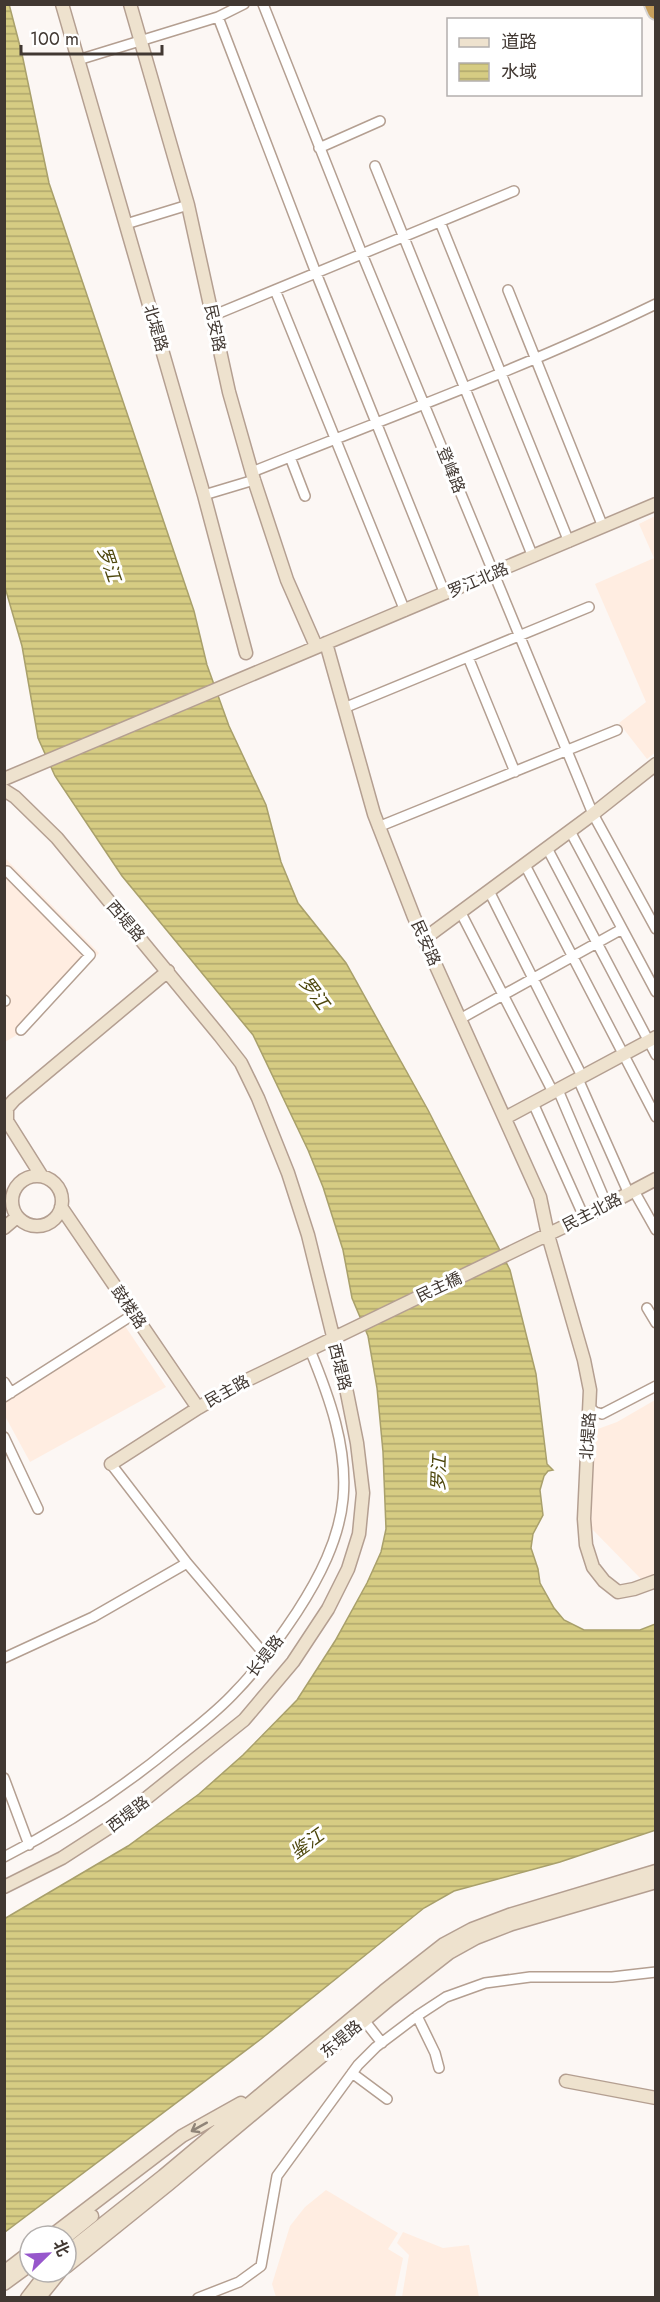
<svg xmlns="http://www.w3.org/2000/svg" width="660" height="2302" viewBox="0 0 660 2302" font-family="Jost,'Noto Sans SC',sans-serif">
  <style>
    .built { fill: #ffede1 }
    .water { fill: url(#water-rules); stroke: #a9a06b; stroke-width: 1.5 }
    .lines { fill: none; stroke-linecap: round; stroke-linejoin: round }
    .street-casing { stroke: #b49f91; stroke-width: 12 }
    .secondary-casing { stroke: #b49f91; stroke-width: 15 }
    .highway-casing { stroke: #d5d3d2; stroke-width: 20 }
    .street { stroke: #fff; stroke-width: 9 }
    .secondary { stroke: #eee2ce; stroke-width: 12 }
    .highway { stroke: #c79f5b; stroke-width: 16 }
    .oneway { stroke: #8f8478 }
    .labels { text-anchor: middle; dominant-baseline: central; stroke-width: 6; stroke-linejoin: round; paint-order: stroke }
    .street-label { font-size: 16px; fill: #413832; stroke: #fff }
    .water-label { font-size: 18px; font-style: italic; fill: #4d460c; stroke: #fff }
  </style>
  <defs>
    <pattern id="water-rules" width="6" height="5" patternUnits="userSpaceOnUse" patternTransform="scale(1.5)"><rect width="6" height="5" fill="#d6cc83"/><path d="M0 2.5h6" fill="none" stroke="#afa76c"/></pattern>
  </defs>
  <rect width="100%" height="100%" fill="#fcf7f4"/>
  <path class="built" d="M655,516L656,752L647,759L619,723L646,702L595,584L654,558L639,524Z
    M4,857L99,953L32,1026L5,1042Z
    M125,1326L166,1387L30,1462L5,1416V1403Z
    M655,1400V1574L641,1579L591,1528L595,1430L617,1422Z
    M326,2190L398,2233L388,2249L403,2258L395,2297H276L272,2284L290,2226L305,2207Z
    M403,2232L443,2248L469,2245L479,2297H402L409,2255L397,2243Z"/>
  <path class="water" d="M9,4L22,54L49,183L194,611L207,665L229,726L266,805L281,862L298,903L346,963L428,1110L510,1270L536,1374L547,1464L553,1470L548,1471L544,1476L540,1490L543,1515L533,1534L531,1548L538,1569L540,1583L554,1608L564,1620L584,1630H640L655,1624L656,1830L560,1862L454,1891L424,1908L261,2039L5,2232L4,1919L128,1846L199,1794L243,1755L297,1700L335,1641L367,1583L381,1552L386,1529L383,1452L377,1388L368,1336L352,1298L343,1250L323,1187L308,1150L253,1035L122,876L55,776L38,738L22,646L4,584V5Z"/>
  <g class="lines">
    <defs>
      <path id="street" d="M263,4L362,254L593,814L656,929
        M218,17L316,273L445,594
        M78,60L218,17L244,4
        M319,148L380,121
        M375,166L533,557
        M440,222L569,542
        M126,224L188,205
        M275,290L405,611
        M508,290L603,527
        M212,316L514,191
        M290,457L305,496
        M252,472C387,418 524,368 656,304
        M204,495L254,480
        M468,657L515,772
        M344,708L589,607
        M378,827L617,730
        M570,831L656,992
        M547,848L656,1055
        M525,865L656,1117
        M7,871L90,955L21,1030
        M489,891L582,1076
        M461,913L553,1092
        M4,1000L5,1001
        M460,1019L622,929
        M578,1079L629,1194
        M558,1090L607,1205
        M533,1103L584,1217
        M634,1191L656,1230
        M647,1308L656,1323
        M4,1382L11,1393
        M4,1397L134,1314
        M590,1408L595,1412L602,1414L656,1386
        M4,1437L38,1509
        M111,1464L187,1563L266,1656
        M4,1658L93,1617L187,1563
        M4,1778L29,1845
        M4,1857C67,1825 124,1787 178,1742C198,1726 219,1710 236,1691C259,1668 279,1639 297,1612C319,1578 339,1540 343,1499C348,1448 329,1396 310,1350
        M417,2016L435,2053L439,2068
        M364,2020L382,2043
        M352,2073L387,2099
        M198,2298L239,2282L261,2266L277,2176L358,2065L376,2047L417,2016L446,1997L485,1983L530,1977H612L656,1972"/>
      <path id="secondary" d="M62,4L204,495L246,653
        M130,4L188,205L229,392L254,480L287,580L316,646
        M326,643L374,814L414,917L540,1197L548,1235L584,1360L590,1390L584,1519L586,1545L593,1567L604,1581L618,1592L634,1589L656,1581
        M4,779L656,504
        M4,790L15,797L57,838L220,1036L241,1063L258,1098L288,1173L308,1235L347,1393L357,1443L363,1493L359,1534L348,1569L328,1609L293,1662L244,1720L113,1825L62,1858L4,1887
        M424,939L593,814L656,764
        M505,1118L656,1037
        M41,1175L7,1121V1108L14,1100L168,971
        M12 1201a25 25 0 1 1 50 0a25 25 0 1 1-50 0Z
        M61,1207L198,1408
        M4,1228L17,1217
        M111,1464L198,1408L239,1384L584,1217L656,1179
        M566,2081L656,2098
        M51,2236L182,2136L241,2103
        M66,2237L92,2216
        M66,2253L163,2176L384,1991L444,1944L472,1929L509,1915L656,1871
        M66,2267L169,2184L390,1999L449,1953L476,1938L512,1924L656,1882
        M4,2272L30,2252
        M4,2284L30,2265
        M27,2298L47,2272
        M39,2298L60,2272"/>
      <path id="highway" d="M653,4L656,11"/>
    </defs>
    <use href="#street" class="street-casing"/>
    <use href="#secondary" class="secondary-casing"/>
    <use href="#highway" class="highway-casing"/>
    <use href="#street" class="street"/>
    <use href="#secondary" class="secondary"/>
    <use href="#highway" class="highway"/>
  </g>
  <defs><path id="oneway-shaft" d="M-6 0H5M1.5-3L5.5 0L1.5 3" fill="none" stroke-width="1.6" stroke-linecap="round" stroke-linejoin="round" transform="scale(1.5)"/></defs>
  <use class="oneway" href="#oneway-shaft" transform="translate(199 2127) rotate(151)"/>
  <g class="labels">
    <g class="street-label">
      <text transform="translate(156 328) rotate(74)">北堤路</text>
      <text transform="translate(215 328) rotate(78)">民安路</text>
      <text transform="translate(451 470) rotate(68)">登峰路</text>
      <text transform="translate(478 580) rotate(-23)">罗江北路</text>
      <text transform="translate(126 921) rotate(49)">西堤路</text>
      <text transform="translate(426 943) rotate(66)">民安路</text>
      <text transform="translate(592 1212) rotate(-27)">民主北路</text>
      <text transform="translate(439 1287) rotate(-25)">民主橋</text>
      <text transform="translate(129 1307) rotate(56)">鼓楼路</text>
      <text transform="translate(340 1367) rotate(76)">西堤路</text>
      <text transform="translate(227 1391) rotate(-29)">民主路</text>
      <text transform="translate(588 1436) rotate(-86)">北堤路</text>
      <text transform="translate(265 1656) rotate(-52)">长堤路</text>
      <text transform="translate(128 1814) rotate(-37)">西堤路</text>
      <text transform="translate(341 2039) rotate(-40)">东堤路</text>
    </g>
    <g class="water-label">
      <text transform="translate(109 564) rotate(71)">罗江</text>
      <text transform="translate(314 993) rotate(53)">罗江</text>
      <text transform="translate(439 1473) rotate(-88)">罗江</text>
      <text transform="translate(307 1844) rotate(-36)">鉴江</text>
    </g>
  </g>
  <rect width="660" height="2302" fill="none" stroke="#413832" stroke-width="12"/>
  <rect x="447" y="18" width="195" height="78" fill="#ffffff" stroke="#b3afad" stroke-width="1.5"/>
  <rect x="459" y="38" width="30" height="9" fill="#eee2ce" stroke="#b3afad" stroke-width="1.5"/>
  <text x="501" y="48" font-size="18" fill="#413832">道路</text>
  <rect x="459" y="63" width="30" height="18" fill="url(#water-rules)" stroke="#b3afad" stroke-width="1.5"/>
  <text x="501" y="78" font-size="18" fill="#413832">水域</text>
  <g transform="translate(48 2254) rotate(66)"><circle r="28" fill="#ffffff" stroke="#b3afad" stroke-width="1.5"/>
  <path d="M0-4.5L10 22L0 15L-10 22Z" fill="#9757cc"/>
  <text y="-9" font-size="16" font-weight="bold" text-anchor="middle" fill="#413832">北</text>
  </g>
  <path d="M21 45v9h141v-9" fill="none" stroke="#413832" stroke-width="3"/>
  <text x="30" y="45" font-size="18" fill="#413832" stroke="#ffffff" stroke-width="4.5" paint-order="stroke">100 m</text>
</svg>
